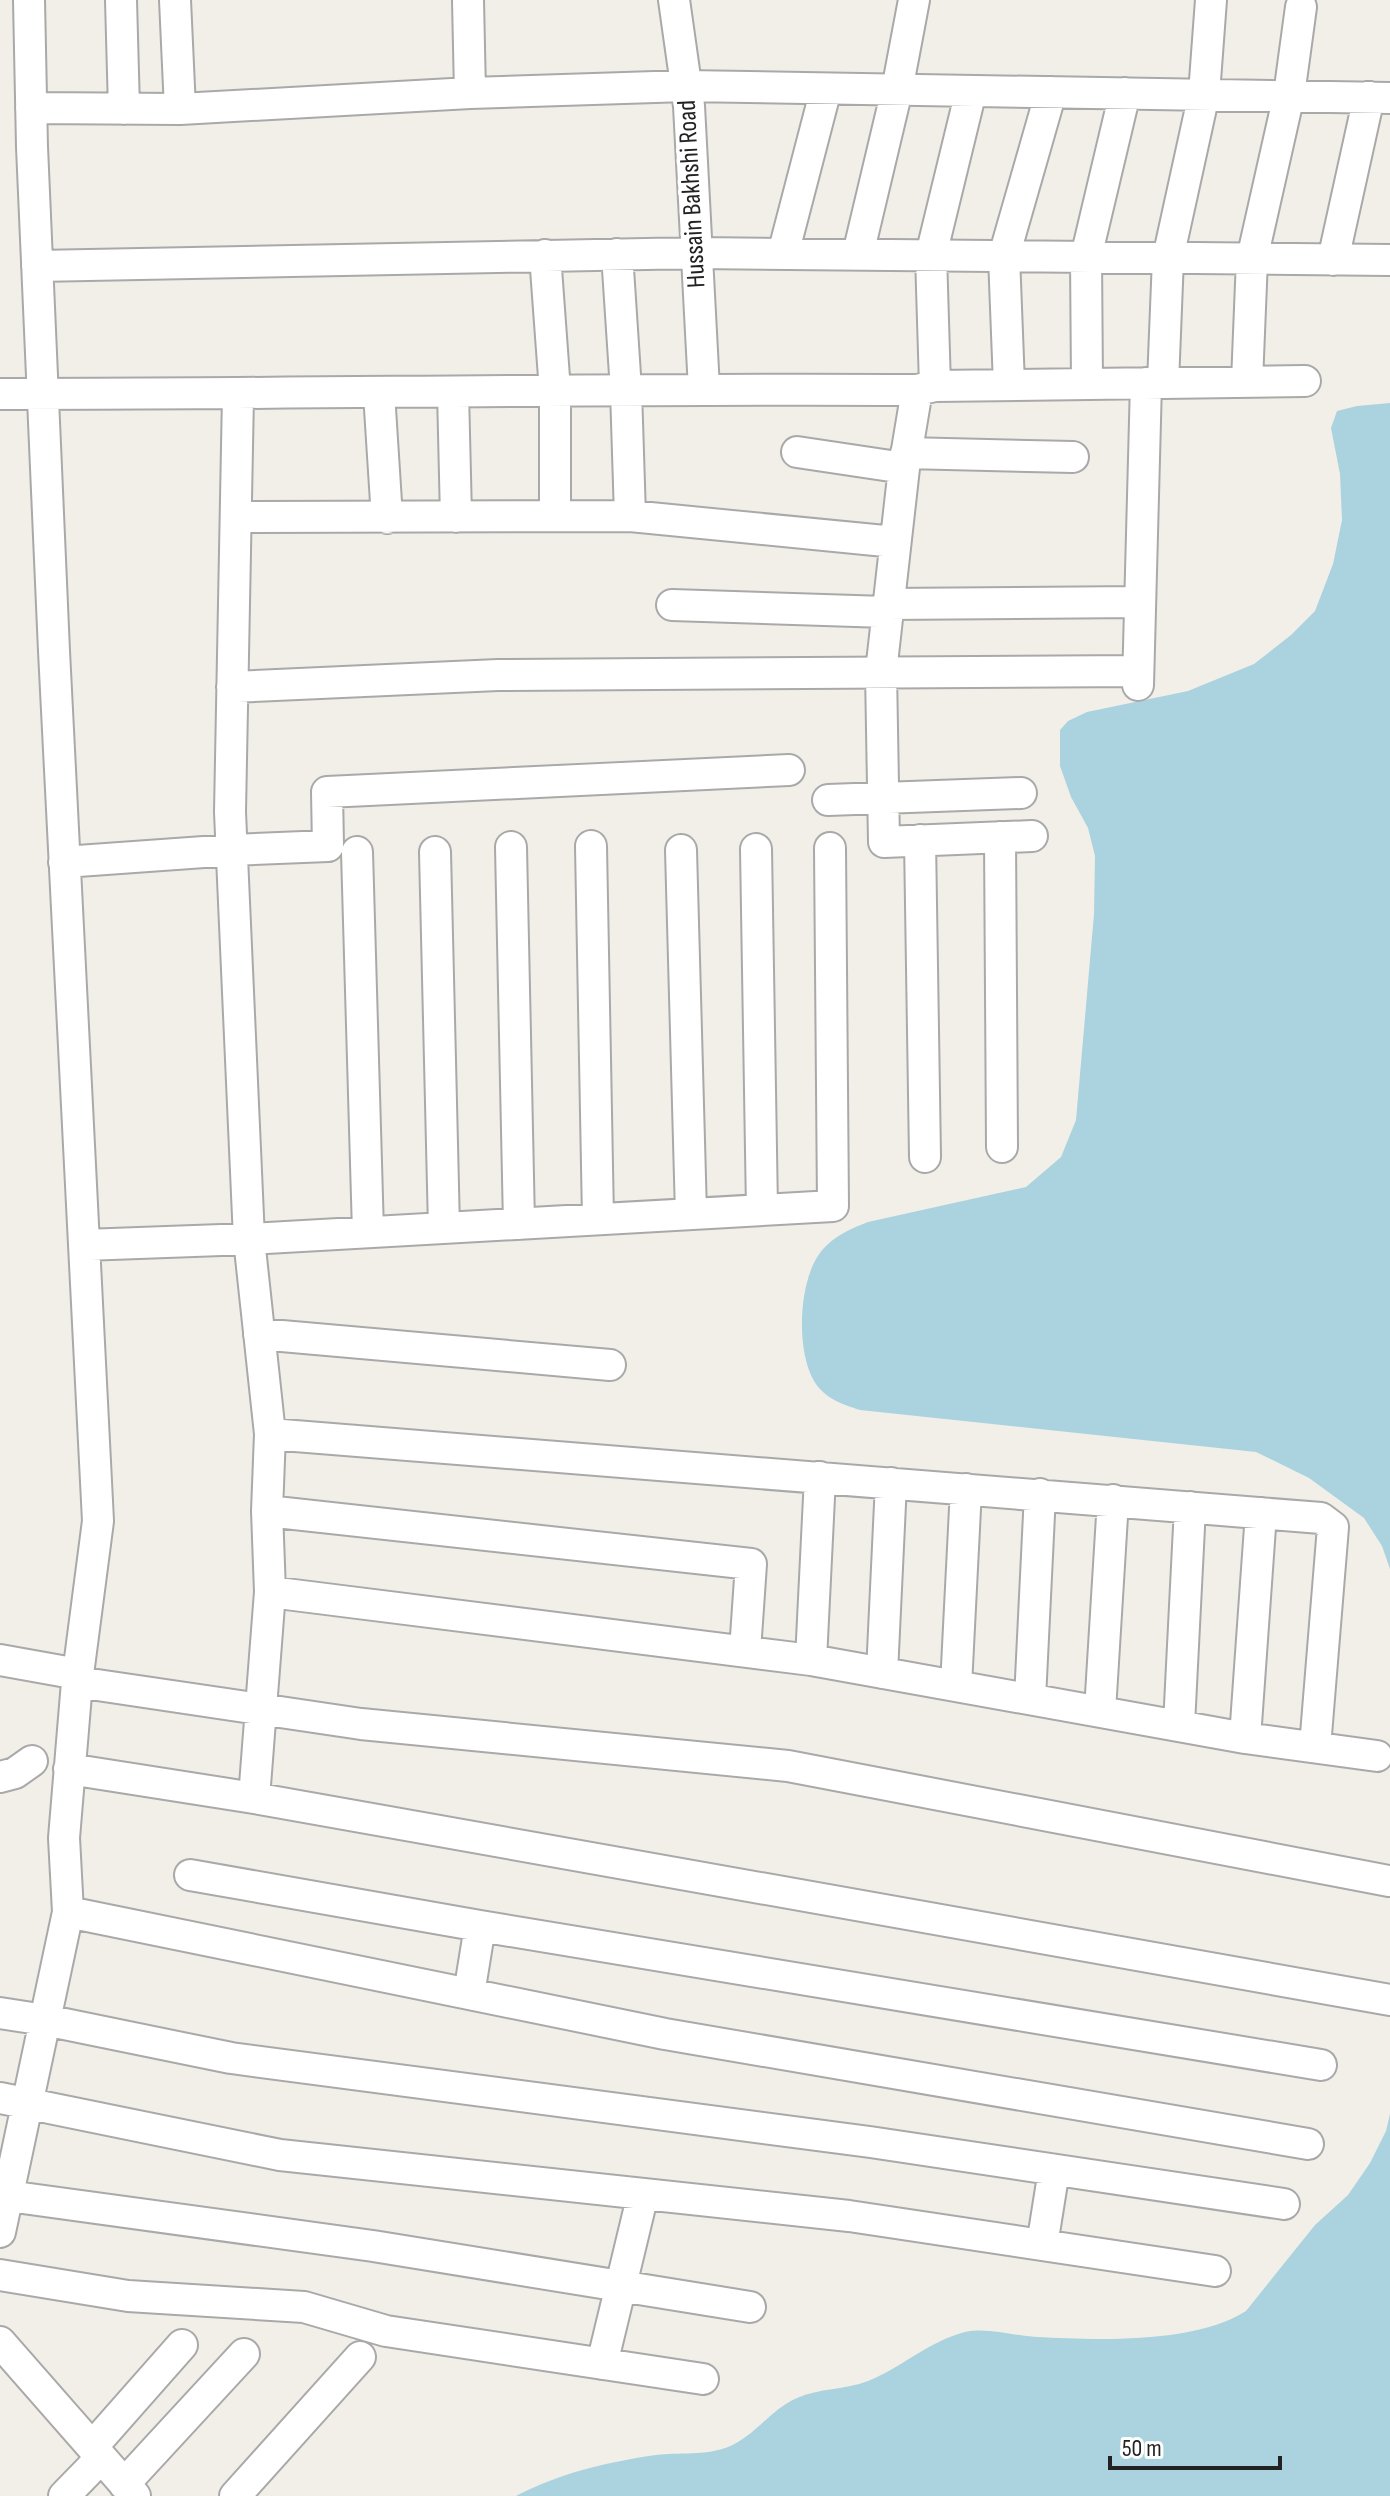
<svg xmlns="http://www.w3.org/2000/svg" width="1390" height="2496" viewBox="0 0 1390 2496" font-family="'Sofia Sans Condensed',sans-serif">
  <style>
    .water { fill: #aad3df }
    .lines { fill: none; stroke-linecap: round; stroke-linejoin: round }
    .minor-casing { stroke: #a9a9a9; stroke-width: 34 }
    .minor { stroke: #fff; stroke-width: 30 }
    .labels { text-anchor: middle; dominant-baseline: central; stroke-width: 7; stroke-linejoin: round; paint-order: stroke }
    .street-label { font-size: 26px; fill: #222; stroke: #fff }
  </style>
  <rect width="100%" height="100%" fill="#f2efe9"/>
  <path class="water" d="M1390,403V1569L1382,1546L1364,1518L1309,1478L1256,1452L860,1410C842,1404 825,1399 814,1381C795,1349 798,1272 826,1246C838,1234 853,1228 868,1222L1026,1187L1061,1157L1076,1120L1094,914L1095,856L1088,828L1071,797L1060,766V730L1068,721L1087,712L1188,691L1254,664L1291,635L1315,611L1333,564L1342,520L1340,474L1331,428L1337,411L1357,406Z
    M1390,2114V2496H516C560,2473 607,2462 656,2455C679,2452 705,2456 728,2447C755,2436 771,2409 797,2398C819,2388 845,2390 868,2381C901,2368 929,2341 965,2332C988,2327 1014,2336 1037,2337C1097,2340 1195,2344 1246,2311L1315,2225L1348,2195L1370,2163L1386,2131Z"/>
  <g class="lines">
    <defs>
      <path id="minor" d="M121,0L124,109
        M175,0L180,109
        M468,0L470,93
        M674,0L689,106L704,389
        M31,108L180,109L470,93L686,86L1390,98
        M617,254L626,390L630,516
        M783,254L826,89
        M858,254L897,90L914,0
        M545,255L555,391V514
        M1333,260L1369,97
        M37,266L696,253L1390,260
        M1247,382L1252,259L1289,95L1301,7
        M1163,383L1168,258L1204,94L1211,0
        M1087,384L1086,257L1125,93
        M1009,385L1004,256L1051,92
        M935,386L931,255L971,91
        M917,390L904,468L881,672L884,842L1032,836
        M453,392L456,517
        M379,393L387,518
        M0,394C306,394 612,388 917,390L935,386L1305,381
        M238,395L230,812L249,1239L270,1434L267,1511L270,1592L254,1798
        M797,452L904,468
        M906,453L1073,457
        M236,517L630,516L895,542
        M887,604L1139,602
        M672,605L886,612
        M1138,685L1146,383
        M232,687L498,675L1137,671
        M828,800L1021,793
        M1000,837L1002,1147
        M920,840L925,1157
        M591,846L598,1219
        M511,847L519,1224
        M756,849L762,1210
        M681,850L691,1214
        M357,852L368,1232
        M435,852L444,1228
        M64,862L232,850L328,846L327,792L789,770
        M84,1245L249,1239L833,1206L830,848
        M259,1334L610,1365
        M270,1434L1321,1518L1333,1527L1315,1747
        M267,1511L751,1564L745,1651
        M270,1592L811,1660L1245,1738L1377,1756
        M0,1660L78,1674
        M811,1660L820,1477
        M882,1673L891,1483
        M77,1682L361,1724L788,1766L1389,1881
        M956,1686L966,1489
        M1030,1699L1040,1494
        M1100,1711L1113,1500
        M1179,1725L1190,1507
        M1245,1738L1261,1513
        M69,1769L254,1798L1390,2000
        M0,1777L15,1773L32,1761
        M190,1875L480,1926L1321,2065
        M68,1912L665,2034L1308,2144
        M469,1994L480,1926
        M0,2013L45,2020L231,2058L870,2142L1284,2204
        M0,2098L280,2155L849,2216L1215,2271
        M8,2196L373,2246L750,2307
        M0,2232L68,1912L64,1838L77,1682L98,1521L54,651L32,147L29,0
        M1042,2245L1054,2170
        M0,2275L128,2296L304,2307L386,2331L703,2379
        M0,2342L135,2496
        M602,2364L643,2194
        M92,2447L182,2345
        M124,2484L244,2354
        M64,2496L101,2458
        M235,2496L360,2357"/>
    </defs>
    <use href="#minor" class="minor-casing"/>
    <use href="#minor" class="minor"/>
  </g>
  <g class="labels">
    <g class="street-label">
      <text transform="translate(692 194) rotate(-93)">Hussain Bakhshi Road</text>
    </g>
  </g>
  <path d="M1110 2456v12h170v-12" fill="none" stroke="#222222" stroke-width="4"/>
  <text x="1122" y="2456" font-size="24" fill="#222222" stroke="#ffffff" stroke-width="6" paint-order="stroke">50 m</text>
</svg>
